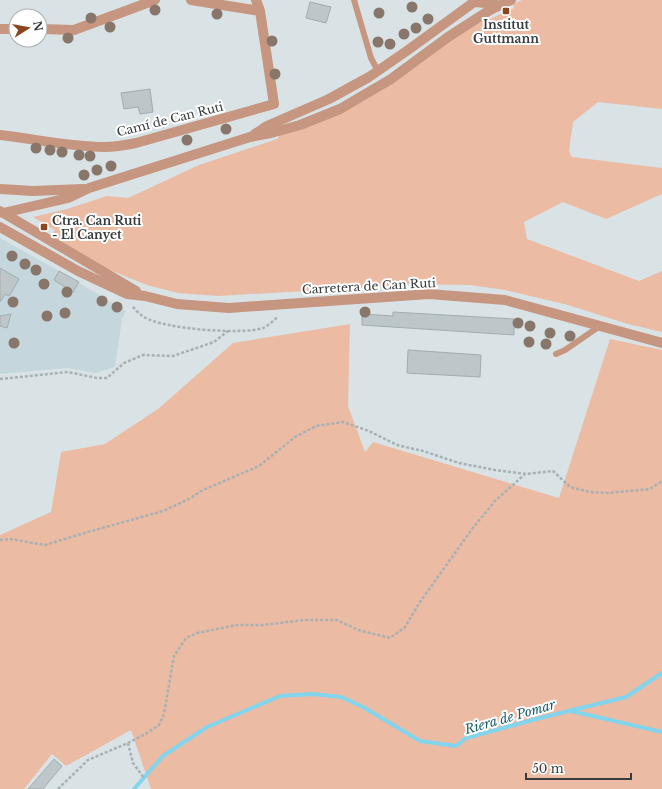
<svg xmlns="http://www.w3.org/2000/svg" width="662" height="789" viewBox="0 0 662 789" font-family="'Libre Baskerville',serif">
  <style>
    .built { fill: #c5d7dd }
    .green { fill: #ecbba4 }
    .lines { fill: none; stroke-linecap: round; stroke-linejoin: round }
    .stream { stroke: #82d5ed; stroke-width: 4 }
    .building { fill: #bdc7ca; stroke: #a2acaf }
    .path { stroke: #a7b0b2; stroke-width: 2.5; stroke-dasharray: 3 2; stroke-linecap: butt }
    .service { stroke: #c69680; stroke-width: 6 }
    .minor { stroke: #c69680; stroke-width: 10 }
    .tree { fill: #88766b }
    .poi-dot { fill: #8b451f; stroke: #fff; stroke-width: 1.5 }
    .labels { text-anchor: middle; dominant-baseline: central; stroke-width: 4; stroke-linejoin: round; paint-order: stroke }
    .poi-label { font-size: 12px; font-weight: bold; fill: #373b3c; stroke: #fff }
    .street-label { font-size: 12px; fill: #373b3c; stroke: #fff }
    .water-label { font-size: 13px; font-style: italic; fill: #1a5e6e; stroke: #fff }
  </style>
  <rect width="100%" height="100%" fill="#d9e3e6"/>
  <path class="built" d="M0,238L59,271L126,311L122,319L115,367L95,373L67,368L0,374Z"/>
  <path class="green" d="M522,0H662V109L598,102L573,122L569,151L572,157L662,168V194L606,219L563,202L524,222L527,239L639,281L662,271V332L628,324L568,305L505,290L470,285L408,284L361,288L218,296L178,293L147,285L97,265L52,235L55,230L33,217L67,209L107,196L128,198L199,165L277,139L280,135L337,114L485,17L490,19L514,8L513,4Z
    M350,324L348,406L365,452L373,442L559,498L610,339L662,350V789H151L131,730L66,766L52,754L24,789H0V535L51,512L61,452L105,444L158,409L233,343Z"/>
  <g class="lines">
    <path class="stream" d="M571,711L662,732
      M134,789L163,756L207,727L280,696L312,694L341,697L363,707L420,741L456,746L466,738L540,718L626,697L662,673"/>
  </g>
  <path class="building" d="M310,2L331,7L326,23L306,18Z
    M150,89L153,112L140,114L138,107L124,109L121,93Z
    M0,268L19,279L10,295L8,296L5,294L1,301H0Z
    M59,271L79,282L73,292L54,280Z
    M393,312L514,319V335L362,325V314L393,316Z
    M11,314L7,328L0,326V316Z
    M408,350L481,355L480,377L407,373Z
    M54,759L62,766L43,789H28Z"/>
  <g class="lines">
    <path class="path" d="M133,307C136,310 140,315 144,317C163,329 242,335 263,328C268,326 274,320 278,317
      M0,379L68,372L97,378H107L124,363L143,355L173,356L214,342L228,331
      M0,540L10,539L45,545L81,534L163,511L187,500L203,490L259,466L295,437L316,426L343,422L369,431L397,445L423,451L459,463L495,470L526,474L553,471L570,487L590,492L608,493L650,489L662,481
      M128,743L133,763L144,778
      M58,789L88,760L128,743L147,733L159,725L164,714L174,656L186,638L197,633L237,625H263L304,620H337L358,630L390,638L405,627L420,602L445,567L472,529L495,501L525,474"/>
    <path class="service" d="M354,0L371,58L378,71
      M556,354L565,350L600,326"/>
    <path class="minor" d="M191,0L260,11
      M475,2L486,3L493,0
      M0,29H16
      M40,29L74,30L155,0
      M255,134L267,126L329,99L369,77L408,50L477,0
      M0,135C34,139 71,147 105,147C116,147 126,145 136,143L274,104L260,11L256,0
      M0,189L33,191L83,189
      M0,211L136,291
      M0,212L3,213L68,198L89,188L250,137L271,133L300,125L340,109L391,79L448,37L490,10L511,0
      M0,227L78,271L127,294L145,296L177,304L229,308L429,294L505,300L662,343"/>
  </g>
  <g class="tree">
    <circle cx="412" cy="7" r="5.5"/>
    <circle cx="155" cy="10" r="5.5"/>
    <circle cx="379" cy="13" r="5.5"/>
    <circle cx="217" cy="14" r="5.5"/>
    <circle cx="91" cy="18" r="5.5"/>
    <circle cx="428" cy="19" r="5.5"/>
    <circle cx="110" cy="27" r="5.5"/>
    <circle cx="416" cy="28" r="5.5"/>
    <circle cx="404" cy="34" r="5.5"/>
    <circle cx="68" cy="38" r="5.5"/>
    <circle cx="272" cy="41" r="5.5"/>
    <circle cx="378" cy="42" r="5.5"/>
    <circle cx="390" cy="44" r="5.5"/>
    <circle cx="275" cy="74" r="5.5"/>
    <circle cx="226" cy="129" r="5.5"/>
    <circle cx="187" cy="140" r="5.5"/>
    <circle cx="36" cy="148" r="5.5"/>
    <circle cx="50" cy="150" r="5.5"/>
    <circle cx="62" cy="152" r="5.5"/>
    <circle cx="79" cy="155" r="5.5"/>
    <circle cx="90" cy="156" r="5.5"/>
    <circle cx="111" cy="166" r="5.5"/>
    <circle cx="97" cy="170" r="5.5"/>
    <circle cx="84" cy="175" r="5.5"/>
    <circle cx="12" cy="256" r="5.5"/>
    <circle cx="25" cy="264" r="5.5"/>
    <circle cx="36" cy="270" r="5.5"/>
    <circle cx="44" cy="284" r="5.5"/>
    <circle cx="67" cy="292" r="5.5"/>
    <circle cx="102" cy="301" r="5.5"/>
    <circle cx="13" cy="302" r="5.5"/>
    <circle cx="117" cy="307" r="5.5"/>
    <circle cx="365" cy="312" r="5.5"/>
    <circle cx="65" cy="313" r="5.5"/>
    <circle cx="47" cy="316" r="5.5"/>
    <circle cx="518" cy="323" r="5.5"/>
    <circle cx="530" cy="326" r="5.5"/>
    <circle cx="550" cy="333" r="5.5"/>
    <circle cx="570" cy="336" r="5.5"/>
    <circle cx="529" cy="342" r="5.5"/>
    <circle cx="14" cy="343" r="5.5"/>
    <circle cx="546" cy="344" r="5.5"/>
  </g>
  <g class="poi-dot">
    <rect x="502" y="7" width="8" height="8" rx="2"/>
    <rect x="40" y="223" width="8" height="8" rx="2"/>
  </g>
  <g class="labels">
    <g class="poi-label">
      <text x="506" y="24">Institut<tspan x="506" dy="14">Guttmann</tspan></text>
      <text x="52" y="220" text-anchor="start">Ctra. Can Ruti<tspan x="52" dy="14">- El Canyet</tspan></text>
    </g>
    <g class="street-label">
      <text transform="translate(170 119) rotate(-14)">Camí de Can Ruti</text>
      <text transform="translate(369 286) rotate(-3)">Carretera de Can Ruti</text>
    </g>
    <g class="water-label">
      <text transform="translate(510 717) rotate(-16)">Riera de Pomar</text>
    </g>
  </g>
  <g transform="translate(28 28) rotate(79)"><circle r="19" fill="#ffffff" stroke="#afb1b1"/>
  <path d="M0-3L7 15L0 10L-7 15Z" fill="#8b451f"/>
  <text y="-6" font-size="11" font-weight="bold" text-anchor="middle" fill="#373b3c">N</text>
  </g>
  <path d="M526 773v6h105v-6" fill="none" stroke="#373b3c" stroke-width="2"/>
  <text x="532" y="773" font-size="12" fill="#373b3c" stroke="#ffffff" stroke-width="3" paint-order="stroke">50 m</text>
</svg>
